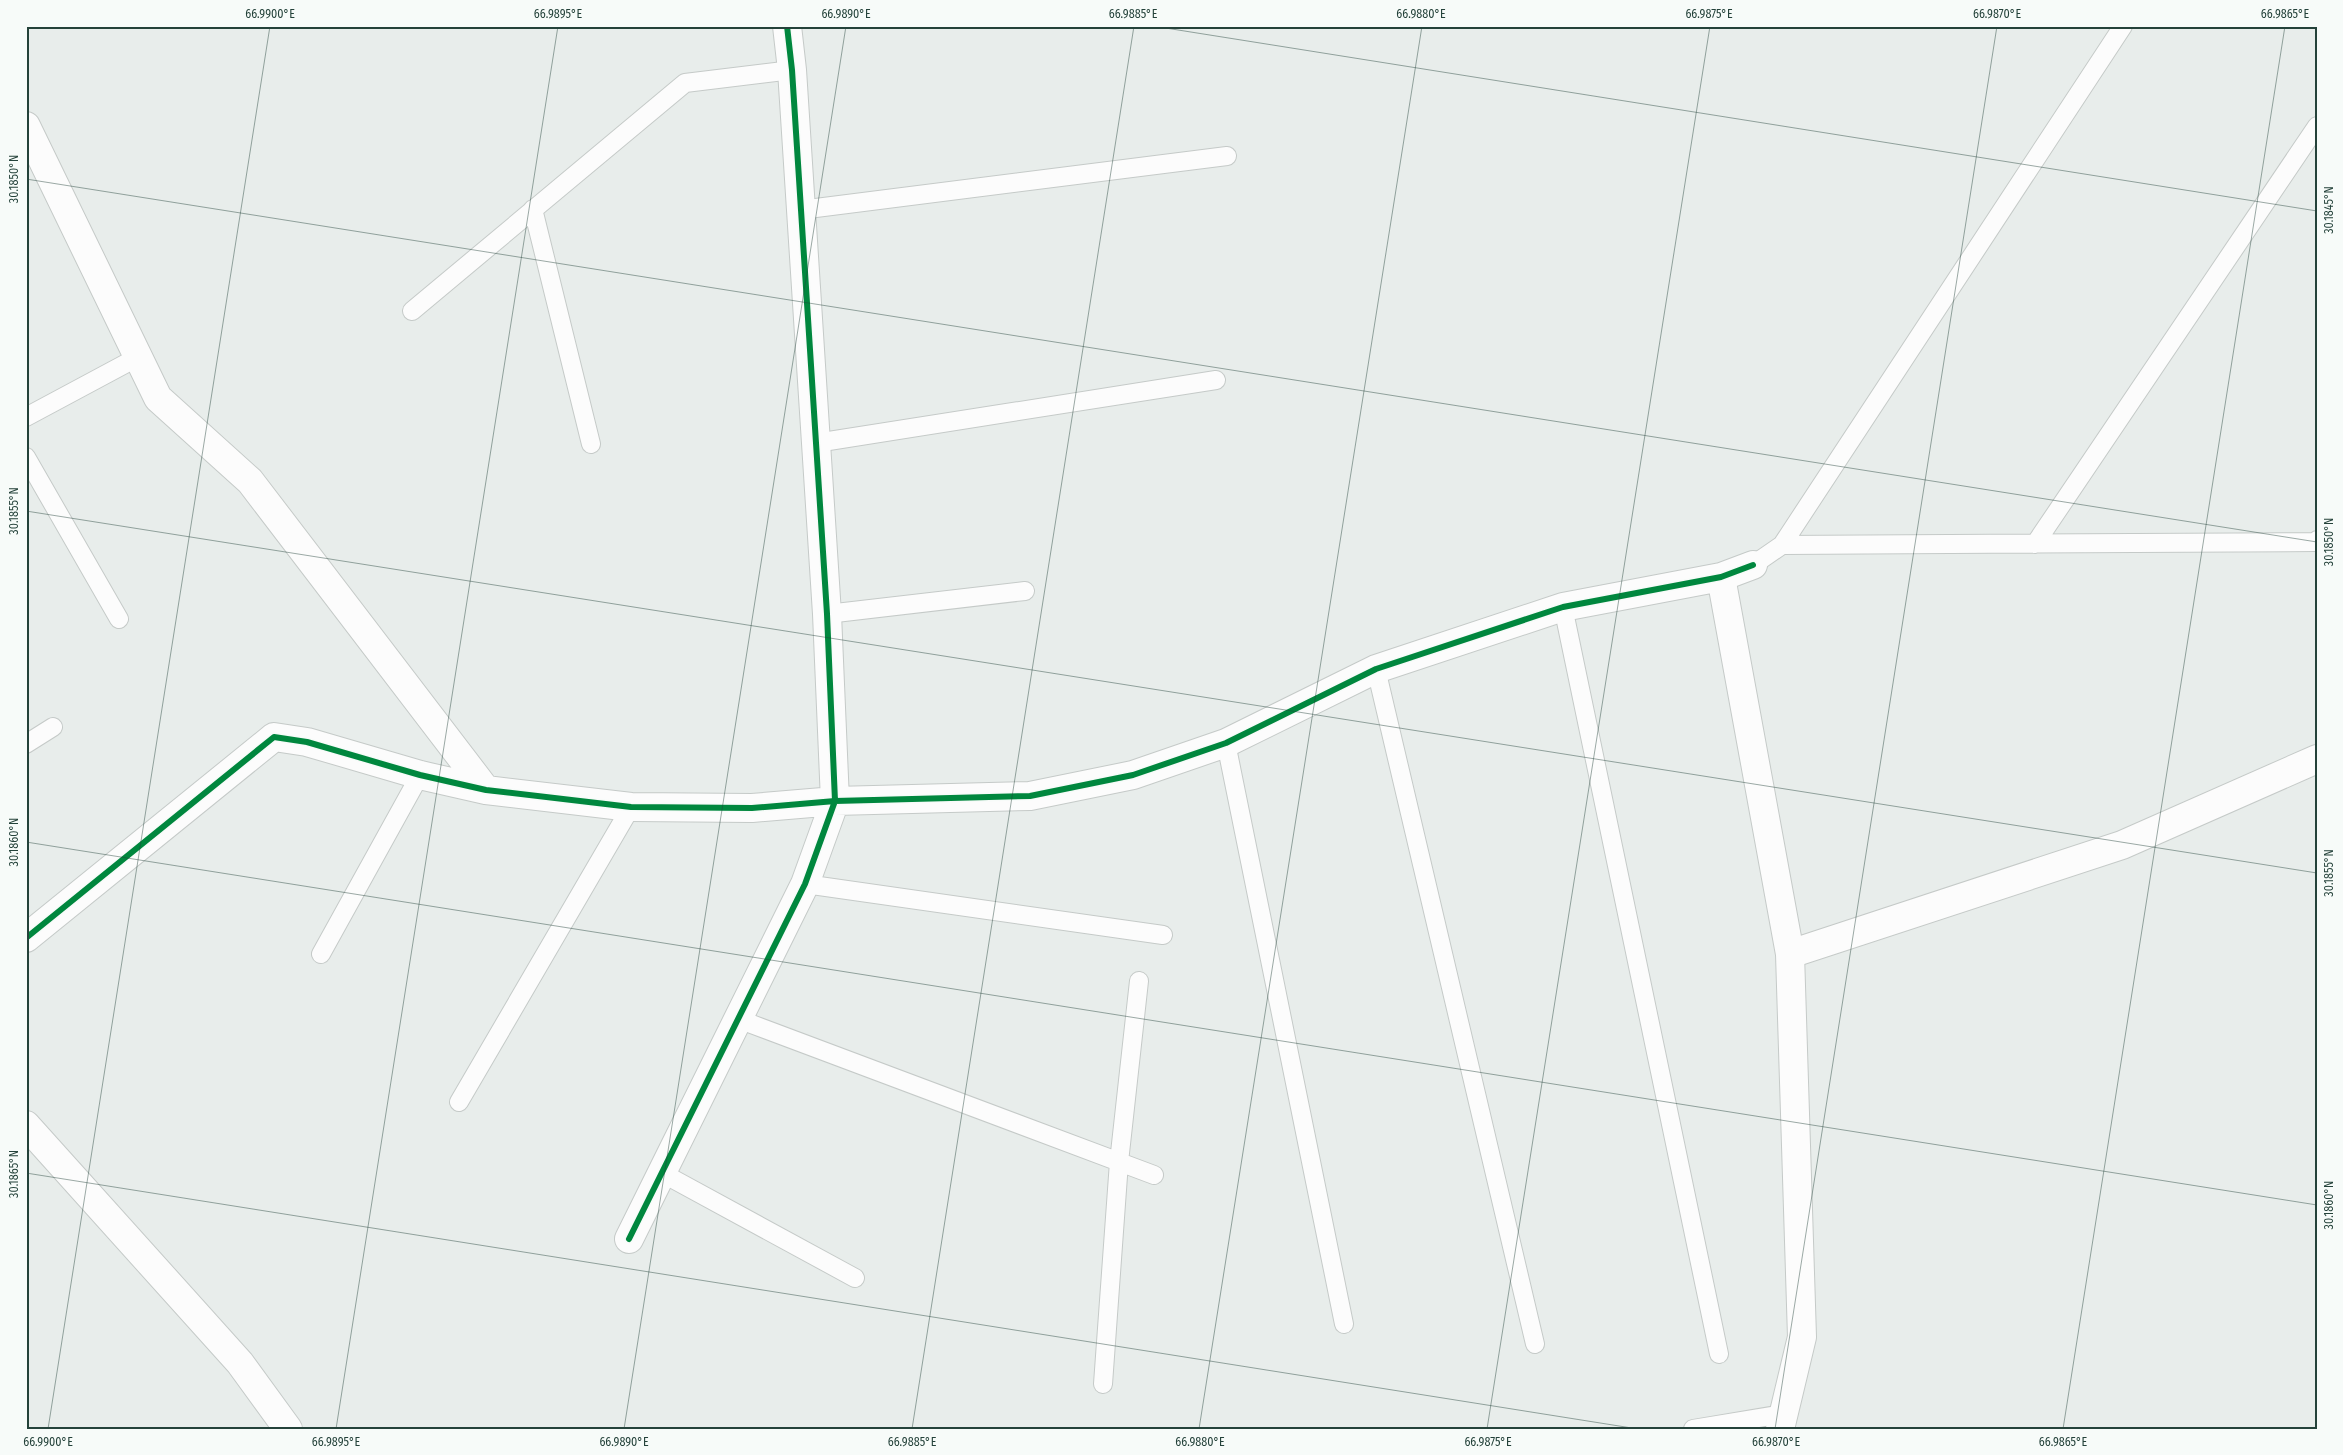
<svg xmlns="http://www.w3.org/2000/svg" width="2343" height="1455" viewBox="0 0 2343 1455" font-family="'Fira Sans Condensed',sans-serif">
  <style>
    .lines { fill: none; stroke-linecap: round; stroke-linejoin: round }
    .lane-casing { stroke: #c5cac8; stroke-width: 20 }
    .street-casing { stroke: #c5cac8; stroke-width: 30 }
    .lane { stroke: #fcfcfc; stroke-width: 18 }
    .street { stroke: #fcfcfc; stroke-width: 28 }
    .cycleway-casing { stroke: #f7fbf9; stroke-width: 9 }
    .cycleway { stroke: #00873e; stroke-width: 6 }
    .ticks { fill: none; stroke: #24423a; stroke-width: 1; stroke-opacity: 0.45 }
    .neatline { fill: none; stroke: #24423a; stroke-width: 2 }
    .ticks-label { font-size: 12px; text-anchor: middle; fill: #24423a }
  </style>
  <rect width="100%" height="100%" fill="#e8edeb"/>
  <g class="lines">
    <defs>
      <path id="lane" d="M533,209L591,444
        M800,210L1227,156
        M412,311L685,83L792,70
        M26,417L138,357
        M816,443L1216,380
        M26,457L119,619
        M2035,544L2317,126
        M1782,545L2315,542L2317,540
        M1753,565L1782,545L2123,26
        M1563,607L1719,1354
        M827,614L1025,591
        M1376,669L1535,1344
        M1226,743L1344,1324
        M26,744L53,727
        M805,884L1163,935
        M321,954L420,775
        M738,1019L1154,1175
        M459,1102L631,807
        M662,1173L855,1278
        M1103,1384L1119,1162L1139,981
        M1693,1429L1783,1414"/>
      <path id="street" d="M26,126L158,398L250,481L486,790
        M1721,577L1790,954L1802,1337L1780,1429
        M26,938L274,737L307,742L420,775L486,790L631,807L752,808L835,801L1030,796L1133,775L1226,743L1376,669L1563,607L1721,577L1753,565
        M1790,954L2122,845L2317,759
        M26,1125L240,1363L288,1429
        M629,1239L805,884L835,801L827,614L792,70L787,26"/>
    </defs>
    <use href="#lane" class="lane-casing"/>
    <use href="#street" class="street-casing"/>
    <use href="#lane" class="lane"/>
    <use href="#street" class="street"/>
    <defs>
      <path id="cycleway" d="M26,938L274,737L307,742L420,775L486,790L631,807L752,808L835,801L1030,796L1133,775L1226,743L1376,669L1563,607L1721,577L1753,565
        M629,1239L805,884L835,801L827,614L792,70L787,26"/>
    </defs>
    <use href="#cycleway" class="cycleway-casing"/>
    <use href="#cycleway" class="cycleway"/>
  </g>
  <path class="ticks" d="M1153,26L2317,211M26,179L2317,542M26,511L2317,873M26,842L2317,1205M26,1173L1638,1429M48,1429L270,26M336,1429L558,26M624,1429L846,26M912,1429L1134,26M1199,1429L1422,26M1487,1429L1710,26M1775,1429L1997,26M2063,1429L2285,26"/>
  <rect width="2343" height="1455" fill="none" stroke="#f7fbf9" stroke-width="55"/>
  <rect x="28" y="28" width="2288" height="1400" class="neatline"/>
  <g class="ticks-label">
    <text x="270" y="18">66.9900°E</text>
    <text x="558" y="18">66.9895°E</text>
    <text x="846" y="18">66.9890°E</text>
    <text x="1133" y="18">66.9885°E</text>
    <text x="1421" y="18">66.9880°E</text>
    <text x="1709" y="18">66.9875°E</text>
    <text x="1997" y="18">66.9870°E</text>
    <text x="2285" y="18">66.9865°E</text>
    <text transform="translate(14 179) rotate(-90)" y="4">30.1850°N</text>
    <text transform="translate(2329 210) rotate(-90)" y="4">30.1845°N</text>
    <text transform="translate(14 511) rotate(-90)" y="4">30.1855°N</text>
    <text transform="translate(2329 542) rotate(-90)" y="4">30.1850°N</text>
    <text transform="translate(14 842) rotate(-90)" y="4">30.1860°N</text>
    <text transform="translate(2329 873) rotate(-90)" y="4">30.1855°N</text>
    <text transform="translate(14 1174) rotate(-90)" y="4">30.1865°N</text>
    <text transform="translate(2329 1205) rotate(-90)" y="4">30.1860°N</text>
    <text x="48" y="1446">66.9900°E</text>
    <text x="336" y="1446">66.9895°E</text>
    <text x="624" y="1446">66.9890°E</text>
    <text x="912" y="1446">66.9885°E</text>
    <text x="1200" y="1446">66.9880°E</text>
    <text x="1488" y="1446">66.9875°E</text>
    <text x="1776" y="1446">66.9870°E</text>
    <text x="2063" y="1446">66.9865°E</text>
  </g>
</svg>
